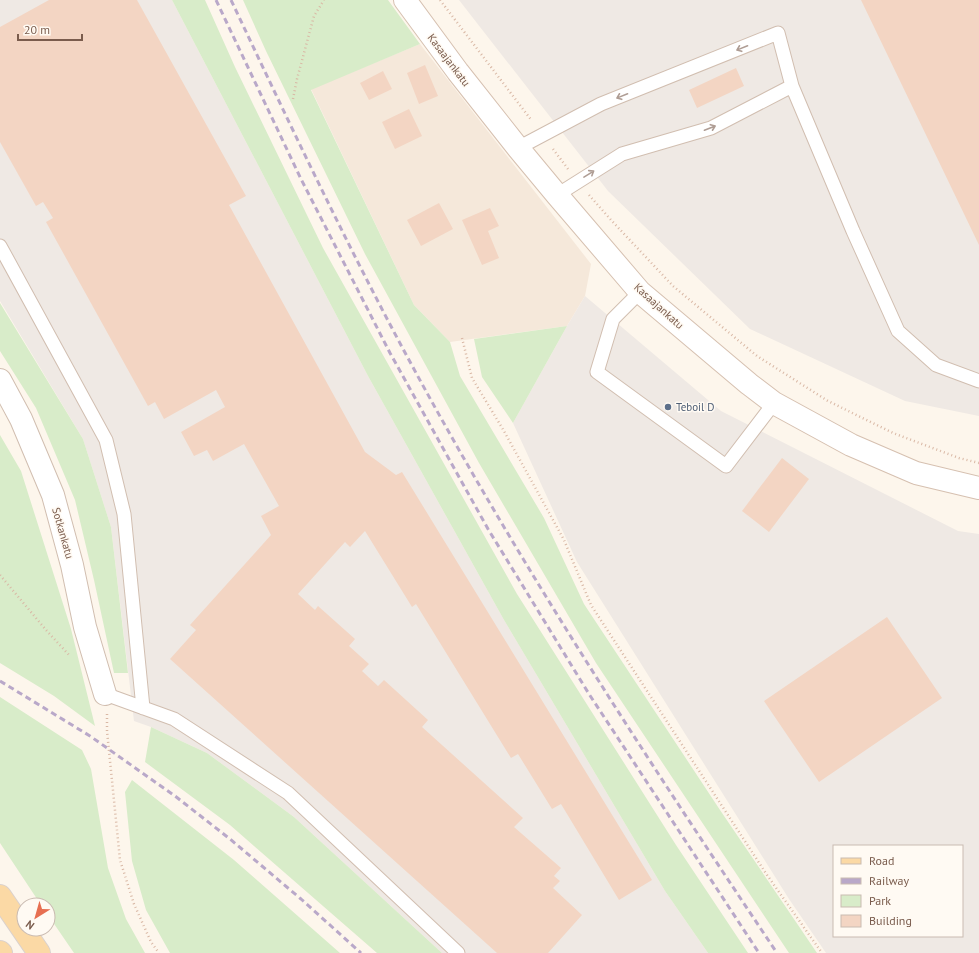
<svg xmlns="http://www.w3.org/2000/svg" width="979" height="953" viewBox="0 0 979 953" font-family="'PT Sans',sans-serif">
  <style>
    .residential { fill: #f5e8da }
    .industrial { fill: #efe9e4; fill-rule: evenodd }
    .green { fill: #d8ecc9 }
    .building { fill: #f3d5c3 }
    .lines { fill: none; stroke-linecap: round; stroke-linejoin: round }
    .lane-casing { stroke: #d1beb0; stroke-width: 15 }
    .street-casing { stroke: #d1beb0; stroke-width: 24 }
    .secondary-casing { stroke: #d6c0b0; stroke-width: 24 }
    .primary-casing { stroke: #dad1cd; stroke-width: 24 }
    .path { stroke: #d9b8a5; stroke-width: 2.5; stroke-dasharray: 1 3; stroke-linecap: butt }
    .lane { stroke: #fff; stroke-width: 13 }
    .street { stroke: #fff; stroke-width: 22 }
    .secondary { stroke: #fff; stroke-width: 22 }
    .primary { stroke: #fbd9a5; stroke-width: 22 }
    .rail { stroke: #b9a8c9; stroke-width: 3; stroke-dasharray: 6 4; stroke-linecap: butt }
    .oneway { stroke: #af9d94 }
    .service-dot { fill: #5c6f8a; stroke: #fffaf3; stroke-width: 1.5 }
    .labels { text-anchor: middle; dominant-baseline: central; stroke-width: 3; stroke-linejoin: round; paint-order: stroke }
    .street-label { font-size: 11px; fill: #7a5c4d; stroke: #fffaf3 }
    .service-label { font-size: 11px; fill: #4e5e75; stroke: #fffaf3; text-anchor: start }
  </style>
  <rect width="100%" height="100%" fill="#fdf6ec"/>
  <path class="residential" d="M420,44L591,264L585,296L567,326L450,342L414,305L311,89Z"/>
  <path class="industrial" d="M0,0H172L368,376L504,620L665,891L708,953H442L294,817L207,753L151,727L134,721L111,527L83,439L0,301Z
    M459,0H979V416L905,401L750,329L608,191Z
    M585,296L721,411L958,531L979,534V953H826L789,899L577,562L513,423L567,326ZM834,846H962V936H834Z"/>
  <path class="green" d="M172,0H205L235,67L323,248L517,594L676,845L748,953H708L665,891L504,620L368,376Z
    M243,0H388L420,44L311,90L414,305L450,342L460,376L544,518L584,604L720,810L817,953H789L596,663L479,463L365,254L266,51Z
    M0,303L83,439L111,527L128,673H114L94,580L75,500L36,408L0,351Z
    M567,326L513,423L482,377L474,339Z
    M0,435L21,471L71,629L95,726L54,696L0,663Z
    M0,697L82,750L91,769L108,868L126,919L145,953H74L48,915V905H41L0,843Z
    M151,727L207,753L294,817L442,953H377L230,825L145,762Z
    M132,780L234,860L340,953H170L146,910L132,861L125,792Z"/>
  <path class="building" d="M49,0H137L246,196L229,205L365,452L396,475L402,472L652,880L619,900L561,804L552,809L518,754L511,758L416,604L412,607L365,531L350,547L345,542L298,594L315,610L318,606L355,639L349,646L369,664L362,671L378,686L384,680L428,720L422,727L523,818L514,827L561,868L554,876L560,881L553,888L582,915L548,953H497L170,659L196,630L190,625L271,535L261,516L279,506L244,444L213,461L207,450L194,456L181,432L225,407L216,390L164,419L155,402L148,406L46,222L53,218L43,202L36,206L0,142V27Z
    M861,0H979V245Z
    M425,65L438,96L419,104L407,73Z
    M736,68L744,86L697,108L689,90Z
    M383,71L392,89L369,100L360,83Z
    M409,109L422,136L395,149L382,122Z
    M439,203L453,229L421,246L407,220Z
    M490,208L499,226L488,231L499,258L482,265L462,220Z
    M782,458L809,479L769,532L742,511Z
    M887,617L942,698L819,782L764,701Z"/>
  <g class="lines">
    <defs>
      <path id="lane" d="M518,148L601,104L778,33L792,86L853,231L898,331L936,365L979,381
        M557,195L622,154L711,128L792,86
        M0,246L106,440L124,514L143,708
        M640,292L613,319L597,372L726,466L774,403
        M105,694L174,719L288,793L458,953"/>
      <path id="street" d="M0,380L21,419L53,495L72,565L85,627L105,694"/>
      <path id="secondary" d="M405,0L458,72L518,148L557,195L640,292L749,384L774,403L851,445L916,473L979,488"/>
      <path id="primary" d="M0,896L39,953
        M0,952L1,953"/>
    </defs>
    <use href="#lane" class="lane-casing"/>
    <use href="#street" class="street-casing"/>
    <use href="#secondary" class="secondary-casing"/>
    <use href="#primary" class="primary-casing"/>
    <path class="path" d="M440,0L532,121
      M293,99L297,79L314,16L324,0
      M553,149L568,169
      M589,195L611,220L673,286L757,356L828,401L893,433L959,458L979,463
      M462,338L472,378L504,431L564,540L591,605L767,875L822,953
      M0,575L46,630L70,656
      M107,714V731L120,860L134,904L151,942L159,953"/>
    <use href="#lane" class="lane"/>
    <use href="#street" class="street"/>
    <use href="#secondary" class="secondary"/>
    <use href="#primary" class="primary"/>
    <path class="rail" d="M216,0L301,179L390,353L488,529L589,694L759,953
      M231,0C286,116 341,233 402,347C514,556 645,756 777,953
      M0,681L90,736L175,796L230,839L301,899L361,953"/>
  </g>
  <defs><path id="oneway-shaft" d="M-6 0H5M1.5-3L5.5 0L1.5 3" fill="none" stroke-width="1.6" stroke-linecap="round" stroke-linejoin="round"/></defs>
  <g class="oneway">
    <use href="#oneway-shaft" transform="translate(742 48) rotate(158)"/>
    <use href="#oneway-shaft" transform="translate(622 96) rotate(158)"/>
    <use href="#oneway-shaft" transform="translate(710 128) rotate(-21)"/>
    <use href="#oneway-shaft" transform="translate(589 174) rotate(-32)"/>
  </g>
  <circle class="service-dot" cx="668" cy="407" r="4"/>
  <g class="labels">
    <g class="street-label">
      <text transform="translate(449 60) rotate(53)">Kasaajankatu</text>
      <text transform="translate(659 306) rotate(42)">Kasaajankatu</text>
      <text transform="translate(63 533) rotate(74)">Sotkankatu</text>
    </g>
    <g class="service-label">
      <text x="676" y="407">Teboil D</text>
    </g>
  </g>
  <rect x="833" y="845" width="130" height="92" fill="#fffaf3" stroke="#cabbb1"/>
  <rect x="841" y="858" width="20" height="6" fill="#fbd9a5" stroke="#cabbb1"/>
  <text x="869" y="865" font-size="12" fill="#7a5c4d">Road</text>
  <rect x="841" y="878" width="20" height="6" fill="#b9a8c9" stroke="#cabbb1"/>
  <text x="869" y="885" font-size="12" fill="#7a5c4d">Railway</text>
  <rect x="841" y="895" width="20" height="12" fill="#d8ecc9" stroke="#cabbb1"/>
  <text x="869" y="905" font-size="12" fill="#7a5c4d">Park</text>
  <rect x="841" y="915" width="20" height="12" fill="#f3d5c3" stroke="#cabbb1"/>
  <text x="869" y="925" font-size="12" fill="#7a5c4d">Building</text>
  <g transform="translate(36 917) rotate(217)"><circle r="19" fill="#fffaf3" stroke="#cabbb1"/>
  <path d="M0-3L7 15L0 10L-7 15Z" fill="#e76f51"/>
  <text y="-6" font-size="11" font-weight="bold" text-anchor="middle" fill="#7a5c4d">N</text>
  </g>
  <path d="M18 34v6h64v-6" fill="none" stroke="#7a5c4d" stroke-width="2"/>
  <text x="24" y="34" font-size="12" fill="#7a5c4d" stroke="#fffaf3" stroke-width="3" paint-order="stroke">20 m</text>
</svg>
